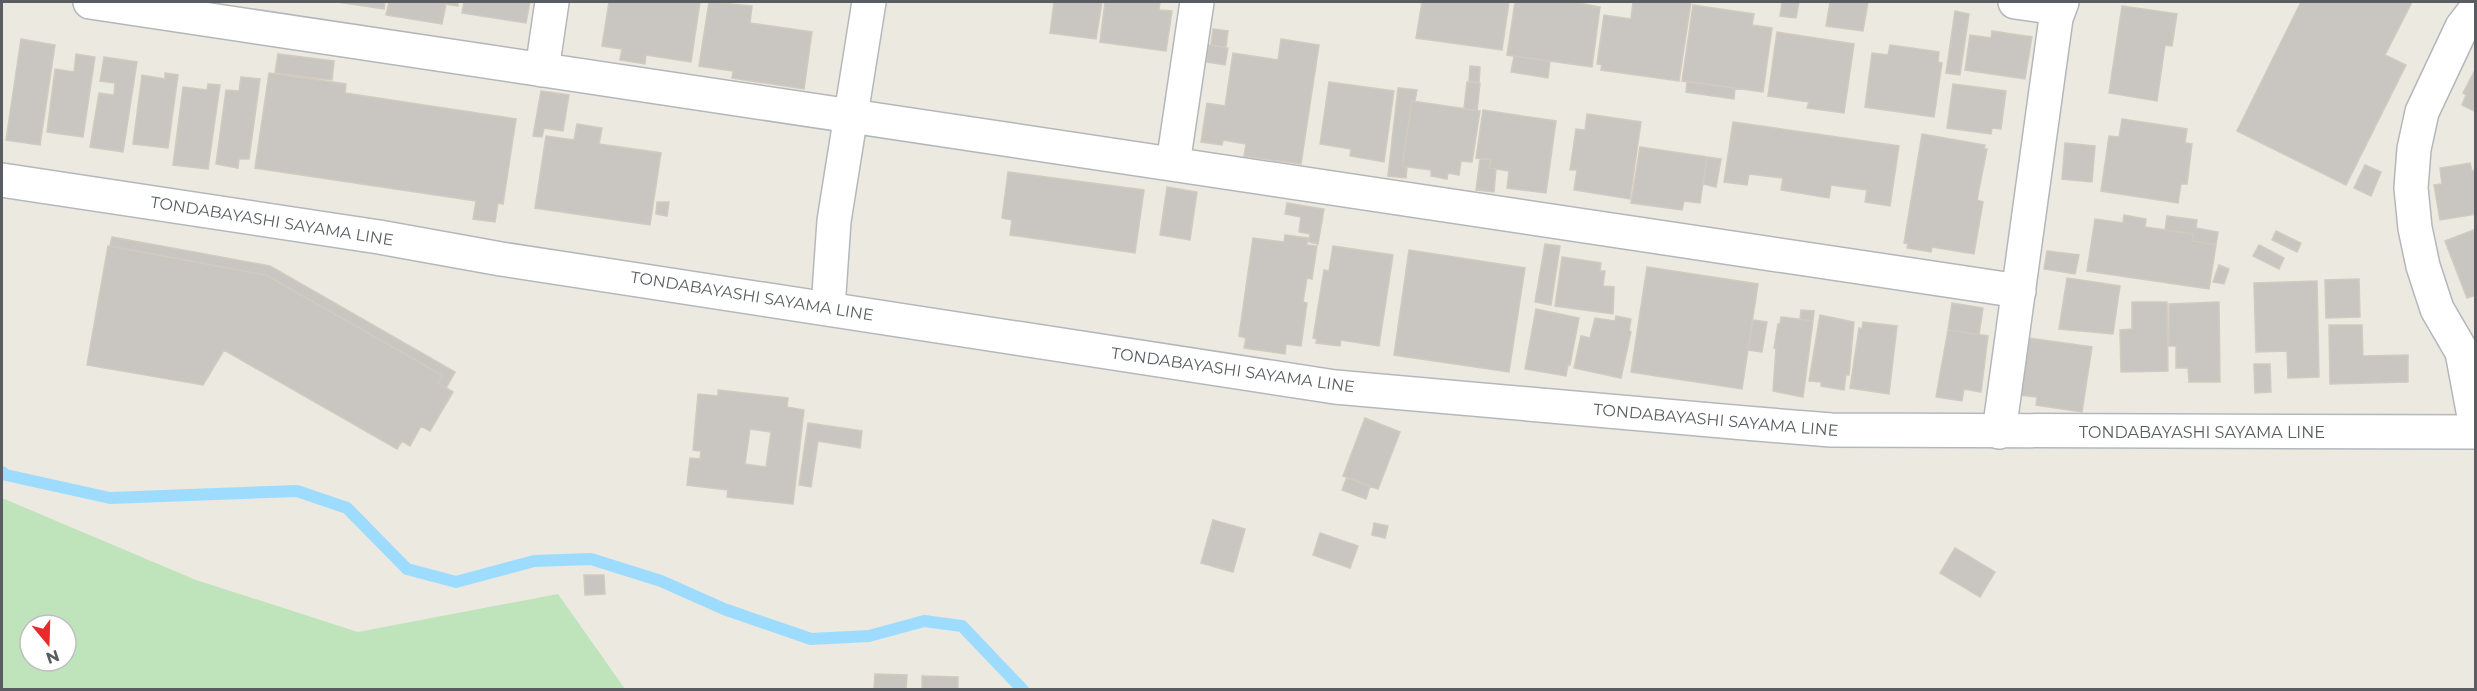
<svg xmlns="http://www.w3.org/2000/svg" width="2477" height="691" viewBox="0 0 2477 691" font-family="Montserrat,sans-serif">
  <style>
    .green { fill: #bfe4bc; fill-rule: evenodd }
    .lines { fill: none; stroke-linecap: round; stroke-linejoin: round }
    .stream { stroke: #9edcff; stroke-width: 12 }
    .building { fill: #c9c5c0; stroke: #d1cabf; stroke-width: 1.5; fill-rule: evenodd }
    .street-casing { stroke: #b3b7bb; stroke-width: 36 }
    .secondary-casing { stroke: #b4b8bd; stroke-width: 36 }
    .street { stroke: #fff; stroke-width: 33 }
    .secondary { stroke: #fff; stroke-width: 33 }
    .labels { text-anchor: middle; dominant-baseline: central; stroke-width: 4.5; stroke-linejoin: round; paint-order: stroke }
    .street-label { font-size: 16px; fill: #595d61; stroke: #fff }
  </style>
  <rect width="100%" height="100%" fill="#ece9e0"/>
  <path class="green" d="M2,498L196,580L358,632L558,594L625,689H2ZM30,625H66V661H30Z"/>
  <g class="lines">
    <path class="stream" d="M2,472L6,475L110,498L297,491L347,508L407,569L456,582L534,561L591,559L661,581L724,609L811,639L869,636L924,621L962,626L1023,690"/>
  </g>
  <path class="building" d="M337,2H385L384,9Z
    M389,2H458V6L446,4L442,24L386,15Z
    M464,2H530L526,23L462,13Z
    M609,2H700L691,62L646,55L645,64L620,60L622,49L602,46Z
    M709,2L752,6L750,23L812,32L804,89L732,78L733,71L699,66Z
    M1054,2H1102L1096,39L1050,33Z
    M1105,2H1160L1159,10L1172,11L1166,51L1100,42Z
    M1422,2H1509L1502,50L1416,38Z
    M1515,2H1574L1600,7L1592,67L1507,55Z
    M1633,2H1691L1679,81L1601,70L1602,65L1597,64L1604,15L1631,19Z
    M1782,2H1799L1796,18L1780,16Z
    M1830,2H1868L1863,31L1826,26Z
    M2301,2H2412L2385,55L2406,65L2346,185L2237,131Z
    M1693,5L1754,14L1752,25L1772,28L1763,92L1682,81Z
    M2122,6L2177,14L2172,46L2165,45L2157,101L2109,93Z
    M1955,11L1969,14L1960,75L1946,73Z
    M1213,29L1228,31L1226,47L1211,45Z
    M1992,31L2032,37L2025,79L1965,70L1970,35L1991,38Z
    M1777,32L1854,44L1844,113L1807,108L1809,102L1768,96Z
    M21,39L55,45L40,145L6,140Z
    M1281,39L1319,45L1301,164L1244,156L1246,144L1223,140L1222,145L1201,142L1207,103L1225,106L1233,53L1278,60Z
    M1209,45L1228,48L1225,65L1206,62Z
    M1890,45L1939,52L1938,62L1942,63L1934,117L1865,107L1872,53L1888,55Z
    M76,54L95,57L83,137L47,132L55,69L74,72Z
    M278,54L334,61L332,80L275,73Z
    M1514,56L1550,61L1548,78L1511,72Z
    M104,57L137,62L123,152L90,147L99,93L114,95L115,83L100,81Z
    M1470,66L1480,67L1479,82L1469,81Z
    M2476,68V112L2462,105L2466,95L2463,93Z
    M165,73L178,75L168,148L133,144L142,75L165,79Z
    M269,73L346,84L345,93L516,119L503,204L498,203L495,222L473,219L476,201L255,168Z
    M241,77L260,79L249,159H239L238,168L216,164L226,90L239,91Z
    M1687,81L1735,88L1734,99L1686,92Z
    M1329,82L1394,91L1384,162L1350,156L1351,149L1320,144Z
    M1467,82L1480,83L1477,111L1464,109Z
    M208,84L220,85L208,169L173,165L183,87L207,90Z
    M1953,84L2006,91L2001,129L1992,128L1991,134L1947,128Z
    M1398,88L1417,90L1415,101H1412L1402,166L1407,167L1406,178L1388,176Z
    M541,91L569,95L563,131L544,128L542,137L533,136Z
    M1412,101L1480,111L1472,162L1461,161L1459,175L1448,173L1447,179L1431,176V170L1402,166Z
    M1483,110L1556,121L1546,193L1507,188L1509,171L1489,168L1491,160L1476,158Z
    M1587,114L1641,122L1630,199L1574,190L1577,170H1570L1576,129L1585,130Z
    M2122,119L2187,129L2185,143L2192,144L2187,184H2181L2178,203L2101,191L2109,136L2119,137Z
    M1733,122L1899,146L1890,206L1865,202L1867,190L1831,185L1829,198L1781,190L1783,178L1749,174L1747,185L1724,182Z
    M577,124L602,128L599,144L661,153L650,225L535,208L546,136L574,140Z
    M1922,134L1985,145L1984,149H1987L1977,200L1983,202L1974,254L1932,247L1931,252L1907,248L1908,244L1904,243Z
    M2065,143L2095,146L2092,182L2062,179Z
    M1640,147L1707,157L1700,203L1684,201L1682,210L1631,203Z
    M1707,157L1721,159L1716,187L1703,184Z
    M1480,159L1491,160L1489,168L1496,169L1494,192L1476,190Z
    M2470,163L2472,171L2476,170V214L2440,220L2434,185L2442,184L2440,168Z
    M2365,165L2381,172L2371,196L2354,188Z
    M1008,172L1144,190L1135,253L1010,235L1012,220L1002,218Z
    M1167,187L1197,192L1190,240L1160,235Z
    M657,202H669L667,216L656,214Z
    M1287,203L1324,209L1318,244L1309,242L1310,234L1299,232L1301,217L1285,214Z
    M2124,215L2146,219L2145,227L2193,234L2192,241L2216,245L2209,289L2087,271L2095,219L2123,223Z
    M2167,216L2197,220L2196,228L2218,232L2216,245L2192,241L2193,234L2165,230Z
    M2476,229V295L2467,298L2445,241Z
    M2276,231L2301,243L2297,252L2272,240Z
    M1285,235L1308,238L1307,245L1317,246L1312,279L1307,278L1303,302L1307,303L1301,346L1286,344L1285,354L1244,348L1246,338L1239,336L1253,238L1284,242Z
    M112,237L270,266L455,372L446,388L438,383L442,375L266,275L110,246Z
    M1545,244L1560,246L1551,305L1535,302Z
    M2259,245L2284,258L2279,269L2253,256Z
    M108,246L266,275L442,375L438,383L453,392L430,431L421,426L410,446L402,441L397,449L224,350L203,385L87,365Z
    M1333,246L1393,255L1379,346L1341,340L1340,346L1316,343L1317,339L1313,338L1324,270L1329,271Z
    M1409,250L1525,268L1509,372L1394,355Z
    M2047,251L2079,255L2075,274L2044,269Z
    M1562,257L1601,263L1600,271H1605L1603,286L1614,287L1613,314L1555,306Z
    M2219,265L2229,269L2224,284L2213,282Z
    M1647,267L1758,284L1742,389L1631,372Z
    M2067,278L2120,286L2113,334L2059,329Z
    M2359,279L2360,317L2326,318L2325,280Z
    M2317,281L2319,377L2288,378L2287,351L2256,352L2254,283Z
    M2132,302H2167L2168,371L2121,372L2120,330L2132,329Z
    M2219,302L2220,382H2189L2188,368H2176V346H2169V304Z
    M1952,303L1983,308L1979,335L1948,330Z
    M1536,309L1579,318L1570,365H1568L1566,376L1525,369Z
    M1801,310L1814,311L1813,321L1800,319Z
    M1820,315L1854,322L1849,375H1846L1844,390L1821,386V382L1809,381Z
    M1616,316L1631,319L1629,330L1631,332L1621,378L1574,368L1581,336L1590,338L1595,318L1615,321Z
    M1781,317L1813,321L1803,397L1773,391L1776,348H1774L1778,324H1780Z
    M1753,320L1767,322L1762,352L1748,350Z
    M1863,322L1897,326L1889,394L1850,388L1859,328L1862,329Z
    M2329,325H2362L2363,356L2408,355V382L2330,384Z
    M1948,330L1988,336L1981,392L1964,389L1962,401L1936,397Z
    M2029,338L2092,347L2082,412L2036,405L2037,397L2020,395Z
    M2254,364H2270L2271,392L2255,393Z
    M718,390L788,398L787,407L804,410L793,504L727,497L728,490L687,485L690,458L700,459L701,451L693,450L698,394L718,396ZM750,429L771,432L766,467L745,464Z
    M1365,418L1400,432L1378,489L1343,476Z
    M808,423L862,431L860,448L818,441L811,487L799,485Z
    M1347,477L1370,486L1366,499L1342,490Z
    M1213,520L1245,529L1233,572L1201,563Z
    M1374,523L1388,526L1385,538L1372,535Z
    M1320,533L1358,546L1350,568L1313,555Z
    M1955,548L1995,572L1980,597L1940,573Z
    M584,575H604L605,594L585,595Z
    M875,674L907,675L906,690L874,688Z
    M922,676L958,677V690H922Z"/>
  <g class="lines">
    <defs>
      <path id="street" d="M90,2L2019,291
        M2015,2L2059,8
        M2476,9L2462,27L2422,112L2414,149L2411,188L2415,228L2423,266L2437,309L2462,352L2476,427
        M542,70L552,2
        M1173,164L1197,2
        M1999,432L2056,18L2062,2"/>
      <path id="secondary" d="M2,180L379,237L501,259L1335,387L1745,423L1831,430L2476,432
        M828,308L834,221L869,2"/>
    </defs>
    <use href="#street" class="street-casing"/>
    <use href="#secondary" class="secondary-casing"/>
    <use href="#street" class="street"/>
    <use href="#secondary" class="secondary"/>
  </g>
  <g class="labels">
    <g class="street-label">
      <text transform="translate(272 221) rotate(9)">TONDABAYASHI SAYAMA LINE</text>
      <text transform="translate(752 296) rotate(9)">TONDABAYASHI SAYAMA LINE</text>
      <text transform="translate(1233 370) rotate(8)">TONDABAYASHI SAYAMA LINE</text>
      <text transform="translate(1716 420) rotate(5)">TONDABAYASHI SAYAMA LINE</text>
      <text x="2202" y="432">TONDABAYASHI SAYAMA LINE</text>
    </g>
  </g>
  <rect width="2477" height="691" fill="none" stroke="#595d61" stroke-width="6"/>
  <g transform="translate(48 643) rotate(161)"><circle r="28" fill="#ffffff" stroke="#bdbec0" stroke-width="1.5"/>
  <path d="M0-4.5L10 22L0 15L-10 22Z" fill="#e82b2a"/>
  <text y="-9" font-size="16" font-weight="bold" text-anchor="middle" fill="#595d61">N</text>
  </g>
</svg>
